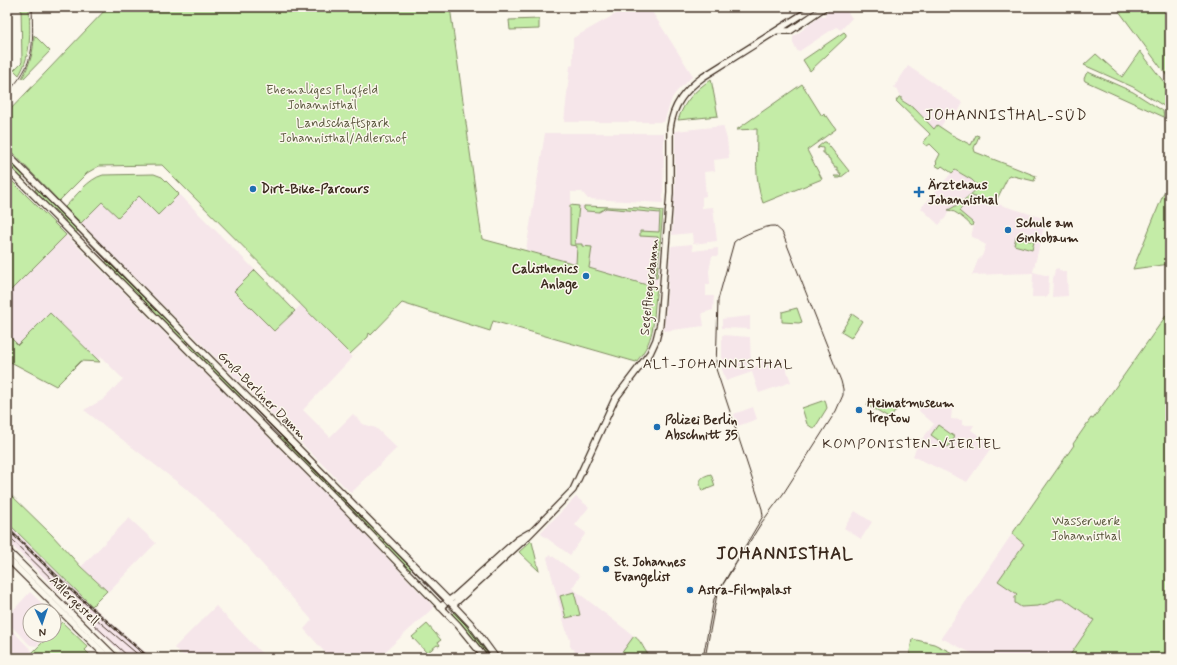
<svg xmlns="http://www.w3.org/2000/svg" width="1177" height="665" viewBox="0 0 1177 665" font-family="Mynerve,sans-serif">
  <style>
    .built { fill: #f6e6ea }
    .green { fill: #c4eca7; stroke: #808b62 }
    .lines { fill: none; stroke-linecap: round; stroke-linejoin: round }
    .major-casing { stroke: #3b2a1e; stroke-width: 8 }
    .major { stroke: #fbf7ec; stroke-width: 5.5 }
    .tram { stroke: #3b2a1e; stroke-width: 1 }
    .rail-casing { stroke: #3b2a1e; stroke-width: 2.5 }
    .rail { stroke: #fbf7ec; stroke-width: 1; stroke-dasharray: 3; stroke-linecap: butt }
    .poi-dot { fill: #1f6fb2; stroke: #fbf7ec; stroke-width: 1.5 }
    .labels { text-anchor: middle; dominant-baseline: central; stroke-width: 3; stroke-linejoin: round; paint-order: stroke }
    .park-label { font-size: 13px; fill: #5d5a40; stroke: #fbf7ec }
    .poi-label { font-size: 13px; font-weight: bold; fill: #3b2a1e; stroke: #fbf7ec; text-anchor: start }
    .street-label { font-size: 13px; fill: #3b2a1e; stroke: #fbf7ec }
    .neighbourhood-label { font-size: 14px; letter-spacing: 1px; fill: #3b2a1e; stroke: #fbf7ec }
    .quarter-label { font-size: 15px; letter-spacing: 1px; fill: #3b2a1e; stroke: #fbf7ec }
    .district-label { font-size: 17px; font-weight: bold; letter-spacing: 1px; fill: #3b2a1e; stroke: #fbf7ec }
  </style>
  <rect width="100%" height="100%" fill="#fbf7ec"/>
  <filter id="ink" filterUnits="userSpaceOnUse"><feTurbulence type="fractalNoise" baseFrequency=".025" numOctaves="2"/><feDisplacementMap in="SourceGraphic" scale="8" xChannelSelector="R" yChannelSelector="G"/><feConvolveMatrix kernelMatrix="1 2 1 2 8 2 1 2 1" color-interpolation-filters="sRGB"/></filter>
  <g filter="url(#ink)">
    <path class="built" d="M628,7H649L693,76L678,90L672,98L664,122H564L570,66L573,65V38Z
      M833,7H844L852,18L841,30L836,27L798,52L793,43V37L822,15L824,17L826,16L824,14Z
      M908,66L963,103L958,112L952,109L940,128L934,130L915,109L899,97L901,95L894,87Z
      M723,126L727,139L729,158L714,160L715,171L704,172L706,196L702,197V208L713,207L717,241L693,244L692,233L672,235L675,187V131Z
      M545,133H664L663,203L588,199L582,192H571V205L640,208L663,211L657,288L526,250Z
      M954,170L972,180L978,187L965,200L949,210L946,217L939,225L921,208Z
      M179,194L255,270L234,291L274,331L301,305L352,357L359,350L303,410L330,437L353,414L363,424L376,428L397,448L351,493L81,223L102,201L139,196L158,215Z
      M972,196L1046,219L1033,272L1049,276L1048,296L1047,297H1032L1033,273L972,275L978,260L982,256L986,245L979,241L978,239L971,237L974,224L958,212Z
      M66,235L342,511L433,606V608L378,658H330L304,629L312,620L232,530L194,495L84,410L104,399L123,379L101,357L98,360L50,313L18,345L7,334V294Z
      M692,244L693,251L718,248V256H712L709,271L710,284L706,285V296H714L713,310L702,313L704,326L664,331L671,246Z
      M1059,268V270L1061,271L1062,272H1066V276H1067L1068,296L1052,297L1053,279L1055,269Z
      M750,316V329L722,328V319Z
      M722,335L750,337L751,368L759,365L758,361L765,359L767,364L783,359L791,382L759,393L752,372L726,381L722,369Z
      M921,405L952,408L951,419L962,420V425H974L971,430L993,445L967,482L913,456L920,439H922L934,424L919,411Z
      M753,407L757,419L738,426L734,414Z
      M576,497L589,507L575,525L586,533L570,555L541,534V532Z
      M855,511L872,522L861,539L844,528Z
      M129,518L156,543L108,592L81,567Z
      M7,523L92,606L152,658H127L84,617L7,541Z
      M1012,534L1025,543L1015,603L1021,607L1038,606L1049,603L1057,599H1064L1093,620L1068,658H981L941,638Z
      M551,555L580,576L572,588L634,636L618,658H576L574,649H572L570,646V640L568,634H567L547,558L548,556Z
      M30,592L50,611H30V635H47L37,646L30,645L7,622V617Z
      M216,606L266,658H187L174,648Z
      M7,625L33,652L27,658H7Z"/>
    <path class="green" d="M21,7H29C30,31 32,54 19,75L14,70L22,62Z
      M108,7H450L482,239L576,264L577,246L570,245V205L579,206L575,244H582V246L592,247L589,268L657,288C652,319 658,336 636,362L493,321L490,331L402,303L371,335L369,333L368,337L350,354L162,165L99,166L87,173L59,201L7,147V113Z
      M1116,7H1163L1170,12V80Z
      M539,19V29L510,30L509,20Z
      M844,32L846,34V37L810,71L803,60Z
      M34,35L50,51L23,79L22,78C30,64 34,51 34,35Z
      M1140,51L1170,90V104L1167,108L1133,87L1084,65L1096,54L1122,77Z
      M1088,72L1133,92L1163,111L1164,117L1085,81L1084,79L1086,74Z
      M711,79L718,116L678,120C685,100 694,92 711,79Z
      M802,84L822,116L824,114L825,117L827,116L836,129L807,150L822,179L763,203C754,180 757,154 757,129L736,130Z
      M899,97H901V100L915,109L934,129L937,125L952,135L971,145L976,135L979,136L974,148L975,152L1036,176L1034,181L1009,175L995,203L972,196L959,211L973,223L972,226C965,220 957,211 948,210C959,205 968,197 978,188V186L972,180L955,170L952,173L942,166L940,168L935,165L937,163L936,162L940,154L930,144L927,146L923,143L930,134L896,101Z
      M824,142H826L849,171L840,178H836L834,176H840L841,173H839V170H837V167H834V165L832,164V162L830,161V159L828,158V156L825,155V153H823V148L818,147V149V147Z
      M8,158L24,175L22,178L37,194L38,193L35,190L37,188L79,230L74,234L63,223L66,221L54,209L51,211L7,166V162L11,166L12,165L7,160Z
      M154,174L162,177L179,194L158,215L139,196L118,217L102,202L81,223L65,207C76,196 88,179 103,175Z
      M7,176L66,235L7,294Z
      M1170,178V264L1133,269Z
      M584,206L640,208L663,211L657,278L648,277V276L655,277L657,260H655V258H657L658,237L640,236V231L659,232L660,213L606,208L599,212L586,211L584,209Z
      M1016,237L1034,242L1032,250L1014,245Z
      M108,260L188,340L187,341L189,343L185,345L106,266L107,264L105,263Z
      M255,270L295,311L274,331L234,291Z
      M797,308L802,322L799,323L782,322V312Z
      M1170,310V658H1068L1094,620L1064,599H1057L1049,603L1038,606L1021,607L1015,603V596L1017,594L998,581L1024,544L1012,534L1074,445L1073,444L1091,418L1093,419Z
      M50,313L100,362L81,361L56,386L7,360V334L18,345Z
      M852,314L862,321L851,338L841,332Z
      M192,344L242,394L239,397L237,396L188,348Z
      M870,399L897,408L896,410L890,419L867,405Z
      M825,400L827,408L814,429L807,424L802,408Z
      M938,425L955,437L948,447L931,435Z
      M283,435L348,503L345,505L279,439Z
      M711,474L715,486L702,491C698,480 700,477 711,474Z
      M7,491L52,535L81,567L107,591L92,606L7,522Z
      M352,504L413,567L409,571L349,509L350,508L348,506Z
      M531,541L532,542L539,571L519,552Z
      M574,592L580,615L566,618L560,596Z
      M455,611L477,634L494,658H487L451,615Z
      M62,622L88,647L85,650L93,658H27L50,635H54V630Z
      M427,624L441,640L438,642L440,645L439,646L437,645L427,653L412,637Z
      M634,636C644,643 642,650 652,658H618Z
      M912,639L934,644L963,658H909Z"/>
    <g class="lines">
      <defs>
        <path id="major" d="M779,31H790L825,7
          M7,154L453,605L471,624L496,658
          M7,168L347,510L458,625L485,658
          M7,550L116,658
          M7,558L108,658
          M453,605L526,538L573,490L615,399L650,353L656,340L660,324L670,193V128C673,105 685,90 703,77L814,7
          M440,607L455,596L517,540L529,533"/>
      </defs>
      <use href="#major" class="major-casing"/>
      <use href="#major" class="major"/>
      <path class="tram" d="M7,93C36,63 33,46 32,7
        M7,158L106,260L316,470L413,570L465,624L491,658
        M7,535L67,594L142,658
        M92,623L130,658
        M703,658L714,599L763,516L762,509L716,369L718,300L734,242C740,236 766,225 775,226L782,232L841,381L843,389V395L836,411L783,494L762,522L717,594L705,658"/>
      <defs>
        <path id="rail" d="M7,528L70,589L149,658"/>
      </defs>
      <use href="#rail" class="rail-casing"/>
      <use href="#rail" class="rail"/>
    </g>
  </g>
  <g class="poi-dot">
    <circle cx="253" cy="189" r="4"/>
    <path d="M917 186h4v4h4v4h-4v4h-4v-4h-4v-4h4z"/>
    <circle cx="1008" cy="230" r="4"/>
    <circle cx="586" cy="276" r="4"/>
    <circle cx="859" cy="410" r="4"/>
    <circle cx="657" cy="427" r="4"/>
    <circle cx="606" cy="569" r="4"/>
    <circle cx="690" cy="590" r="4"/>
  </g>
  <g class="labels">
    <g class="park-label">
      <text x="322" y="90">Ehemaliges Flugfeld<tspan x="322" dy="15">Johannisthal</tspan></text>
      <text x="343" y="123">Landschaftspark<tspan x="343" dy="15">Johannisthal/Adlershof</tspan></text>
      <text x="1086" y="521">Wasserwerk<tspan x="1086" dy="15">Johannisthal</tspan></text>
    </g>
    <g class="poi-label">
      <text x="928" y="185">Ärztehaus<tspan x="928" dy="15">Johannisthal</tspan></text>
      <text x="261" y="189">Dirt-Bike-Parcours</text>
      <text x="1016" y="223">Schule am<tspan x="1016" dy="15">Ginkobaum</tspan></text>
      <text x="578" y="269" text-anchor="end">Calisthenics<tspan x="578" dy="15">Anlage</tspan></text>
      <text x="867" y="403">Heimatmuseum<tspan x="867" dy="15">Treptow</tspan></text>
      <text x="665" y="420">Polizei Berlin<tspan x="665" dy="15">Abschnitt 35</tspan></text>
      <text x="614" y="562">St. Johannes<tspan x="614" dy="15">Evangelist</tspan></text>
      <text x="698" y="590">Astra-Filmpalast</text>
    </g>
    <g class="street-label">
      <text transform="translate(650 287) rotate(-84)">Segelfliegerdamm</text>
      <text transform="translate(262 396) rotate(45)">Groß-Berliner Damm</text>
      <text transform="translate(74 601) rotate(45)">Adlergestell</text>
    </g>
    <g class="neighbourhood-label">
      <text x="718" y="364">ALT-JOHANNISTHAL</text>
      <text x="912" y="444">KOMPONISTEN-VIERTEL</text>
    </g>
    <g class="quarter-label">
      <text x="1006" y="116">JOHANNISTHAL-SÜD</text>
    </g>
    <g class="district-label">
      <text x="785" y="554">JOHANNISTHAL</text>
    </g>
  </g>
  <rect width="1177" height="665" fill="none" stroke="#fbf7ec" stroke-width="24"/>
  <rect x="12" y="12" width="1153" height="641" fill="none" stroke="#3b2a1e" stroke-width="1.5" filter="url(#ink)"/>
  <g transform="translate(42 623) rotate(177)"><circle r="19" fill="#fbf7ec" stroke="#aea59a"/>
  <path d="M0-3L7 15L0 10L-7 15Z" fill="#1f6fb2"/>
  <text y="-6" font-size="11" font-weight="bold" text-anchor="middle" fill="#3b2a1e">N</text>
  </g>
</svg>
